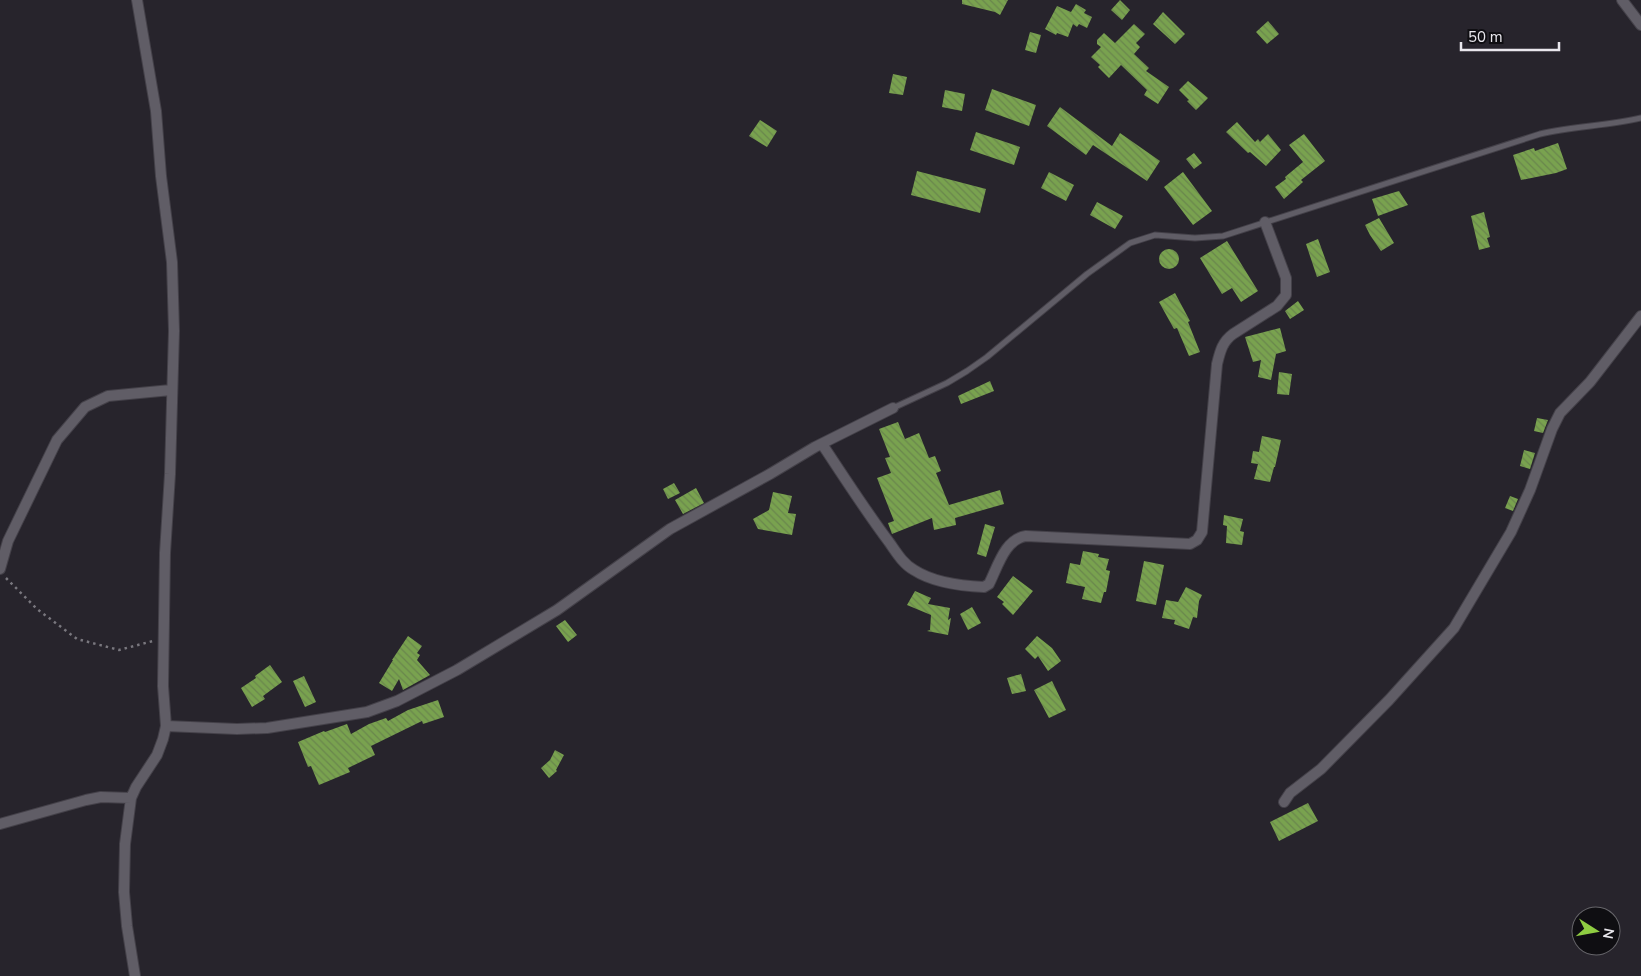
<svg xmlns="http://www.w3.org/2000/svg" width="1641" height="976" viewBox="0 0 1641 976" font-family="'Nunito Sans',sans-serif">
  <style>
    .building { fill: url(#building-back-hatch) }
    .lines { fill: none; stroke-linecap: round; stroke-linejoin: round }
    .service-casing { stroke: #444149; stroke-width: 7 }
    .minor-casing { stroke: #444149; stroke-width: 12 }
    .path { stroke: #79777e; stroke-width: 2.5; stroke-dasharray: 2.5 4; stroke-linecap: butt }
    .service { stroke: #605d66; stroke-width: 5 }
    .minor { stroke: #605d66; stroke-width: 10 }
  </style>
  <defs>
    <pattern id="building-back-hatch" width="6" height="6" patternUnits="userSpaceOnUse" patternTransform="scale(1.25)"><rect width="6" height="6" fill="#79a24f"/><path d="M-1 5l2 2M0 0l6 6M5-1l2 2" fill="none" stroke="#6a864d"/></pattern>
  </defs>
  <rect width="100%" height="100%" fill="#27242c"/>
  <path class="building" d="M962,0H1008L1000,15L995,12L962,4Z
    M1120,0L1130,10L1122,20L1111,10Z
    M1076,4L1086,10L1084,13L1092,17L1087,28L1079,24L1077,27L1073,24L1068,37L1057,33L1056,35L1045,29L1057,6L1071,12Z
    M1163,12L1185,34L1175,44L1153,24Z
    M1268,21L1279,34L1267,44L1256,32Z
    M1134,24L1145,34L1136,43L1140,47L1134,54L1149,68L1146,71L1169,87L1158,104L1144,95L1147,90L1121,65L1109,78L1098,67L1100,65L1091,57L1101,47L1097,44V40L1104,33L1115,43Z
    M1030,32L1041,35L1036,53L1025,50Z
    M893,74L907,77L903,95L889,93Z
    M1188,81L1208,98L1196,110L1187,101L1189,100L1179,90Z
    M992,89L1036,105L1029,126L985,110Z
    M945,90L965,94L962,111L942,107Z
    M1060,107L1112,146L1120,133L1160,161L1147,181L1093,145L1086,155L1047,126Z
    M760,120L777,131L767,147L749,136Z
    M1237,122L1255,142L1258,139L1260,142L1268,134L1281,150L1266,166L1250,152L1248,153L1226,132Z
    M976,132L1020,147L1014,165L970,150Z
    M1304,134L1325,161L1301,180L1303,182L1284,199L1275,187L1286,179L1285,177L1303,162L1289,145Z
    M1558,143L1567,169L1556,173L1521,180L1513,155L1534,148L1535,151Z
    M1194,153L1202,163L1194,169L1186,159Z
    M917,171L986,189L980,213L911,195Z
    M1049,172L1074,185L1066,201L1041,188Z
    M1183,172L1212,211L1193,225L1164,187Z
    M1399,191L1408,205L1378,216L1372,199Z
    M1097,202L1123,216L1115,229L1090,215Z
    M1484,212L1490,237L1487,238L1490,247L1479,250L1471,216Z
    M1379,218L1394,243L1381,251L1370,235L1365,225Z
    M1318,239L1330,272L1317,277L1306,244Z
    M1227,241L1258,291L1241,302L1232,288L1222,294L1200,258Z
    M1159 259a10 10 0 1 1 20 0a10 10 0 1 1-20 0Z
    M1175,293L1190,321L1188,322L1200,352L1189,356L1177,328L1174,329L1159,302Z
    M1298,301L1304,310L1290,319L1285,311Z
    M1280,328L1286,351L1276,354L1271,380L1258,377L1261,360L1253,362L1245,337Z
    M1279,372L1292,374L1289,395L1277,394Z
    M990,381L994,391L961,404L958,396Z
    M1537,418L1548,420L1543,433L1534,431Z
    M898,422L905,439L919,433L929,458L935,456L941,471L936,473L949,505L1000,490L1004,504L955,518L956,525L934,530L932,518L892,534L888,523L894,521L877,478L891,473L885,458L890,457L879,429Z
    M1262,436L1281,440L1275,467H1274L1270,482L1254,479L1258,464L1251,463L1253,451L1259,452Z
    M1524,450L1535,453L1530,469L1520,466Z
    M674,483L680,493L668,499L663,489Z
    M696,488L704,503L683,514L675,500Z
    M773,492L792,496L788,513L796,514L792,535L758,529L753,519L769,510Z
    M1510,496L1518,499L1513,511L1505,508Z
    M1224,515L1243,519L1240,531L1244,532L1242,545L1226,543L1227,526L1223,525Z
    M985,524L995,527L986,557L977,554Z
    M1083,551L1099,554L1098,557L1109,559L1106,570L1110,571L1106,592H1104L1101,603L1082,599L1085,587L1066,583L1070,563L1080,565Z
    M1144,561L1164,565L1156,605L1136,601Z
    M1013,576L1033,591L1013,615L1002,604L1004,602L997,597Z
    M1186,587L1202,595L1199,601L1197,618L1193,617L1189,629L1174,624L1175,620L1162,618L1166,600L1178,602Z
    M915,591L931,598L928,604L950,608L948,620L951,618L948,635L927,631L930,630L931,615L907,605Z
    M972,607L981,623L968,630L960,614Z
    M565,620L577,635L568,642L556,626Z
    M408,636L422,646L417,653L420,655L417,660L430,675L403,690L399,679L392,691L379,683L393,660H392Z
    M1037,636L1052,648L1061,661L1048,671L1038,656L1035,659L1025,649Z
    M270,665L282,682L263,696L265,699L252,707L241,688L256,678L255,676Z
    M1021,674L1026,691L1012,694L1007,678Z
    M304,676L316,702L305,707L293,681Z
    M1052,681L1066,710L1049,718L1034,690Z
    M438,700L444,717L423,724L422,721L371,746L375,755L348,768L350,772L319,785L311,766L308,767L298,742L324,731L325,732L347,724L351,734L369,724L386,718L388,721L408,710Z
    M555,750L564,755L556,770L557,771L549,778L541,768L550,760Z
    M1308,803L1318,821L1279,841L1270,822Z"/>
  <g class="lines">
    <defs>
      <path id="service" d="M893,408L947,383L967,371L987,357L1087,274L1130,243L1155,235L1195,238L1223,236L1540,134C1573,126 1607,126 1641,118"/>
      <path id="minor" d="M1622,0L1641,25
        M822,444C844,477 865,510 889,542C896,552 903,564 914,570C934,583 961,586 984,587L989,584C998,566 1005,539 1026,536L1190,544L1197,540L1202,532L1217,364C1220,352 1222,342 1233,334L1277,306L1286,295V278L1265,222
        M0,569L8,541L57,440L85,407L108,396L171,390
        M166,726L237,729L267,728L367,712L397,701L457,670L557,610L670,529L770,474L815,447L893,408
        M1284,802L1290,793L1321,769L1389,700L1454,628L1511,532L1530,490L1552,429L1560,413L1590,382L1641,316
        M0,824L86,800L101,797L131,798
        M135,976L127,926L124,892L125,844L131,798L136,787L157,755L163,739L166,726L163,686L165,553L170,474L174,331L172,262L161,176L156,111L137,0"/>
    </defs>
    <use href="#service" class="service-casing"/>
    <use href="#minor" class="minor-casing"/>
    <path class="path" d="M6,578L37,609L77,639L119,650L153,641"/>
    <use href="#service" class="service"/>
    <use href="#minor" class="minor"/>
  </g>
  <g transform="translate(1596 931) rotate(101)"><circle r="24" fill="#0f0e12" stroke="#66656a"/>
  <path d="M0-4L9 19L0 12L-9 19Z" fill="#8fcd42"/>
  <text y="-8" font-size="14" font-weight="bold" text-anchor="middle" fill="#e9e7ed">N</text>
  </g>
  <path d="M1461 42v8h98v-8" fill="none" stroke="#e9e7ed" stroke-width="2.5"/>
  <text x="1468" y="42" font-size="15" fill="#e9e7ed" stroke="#0f0e12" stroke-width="4" paint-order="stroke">50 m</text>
</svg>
